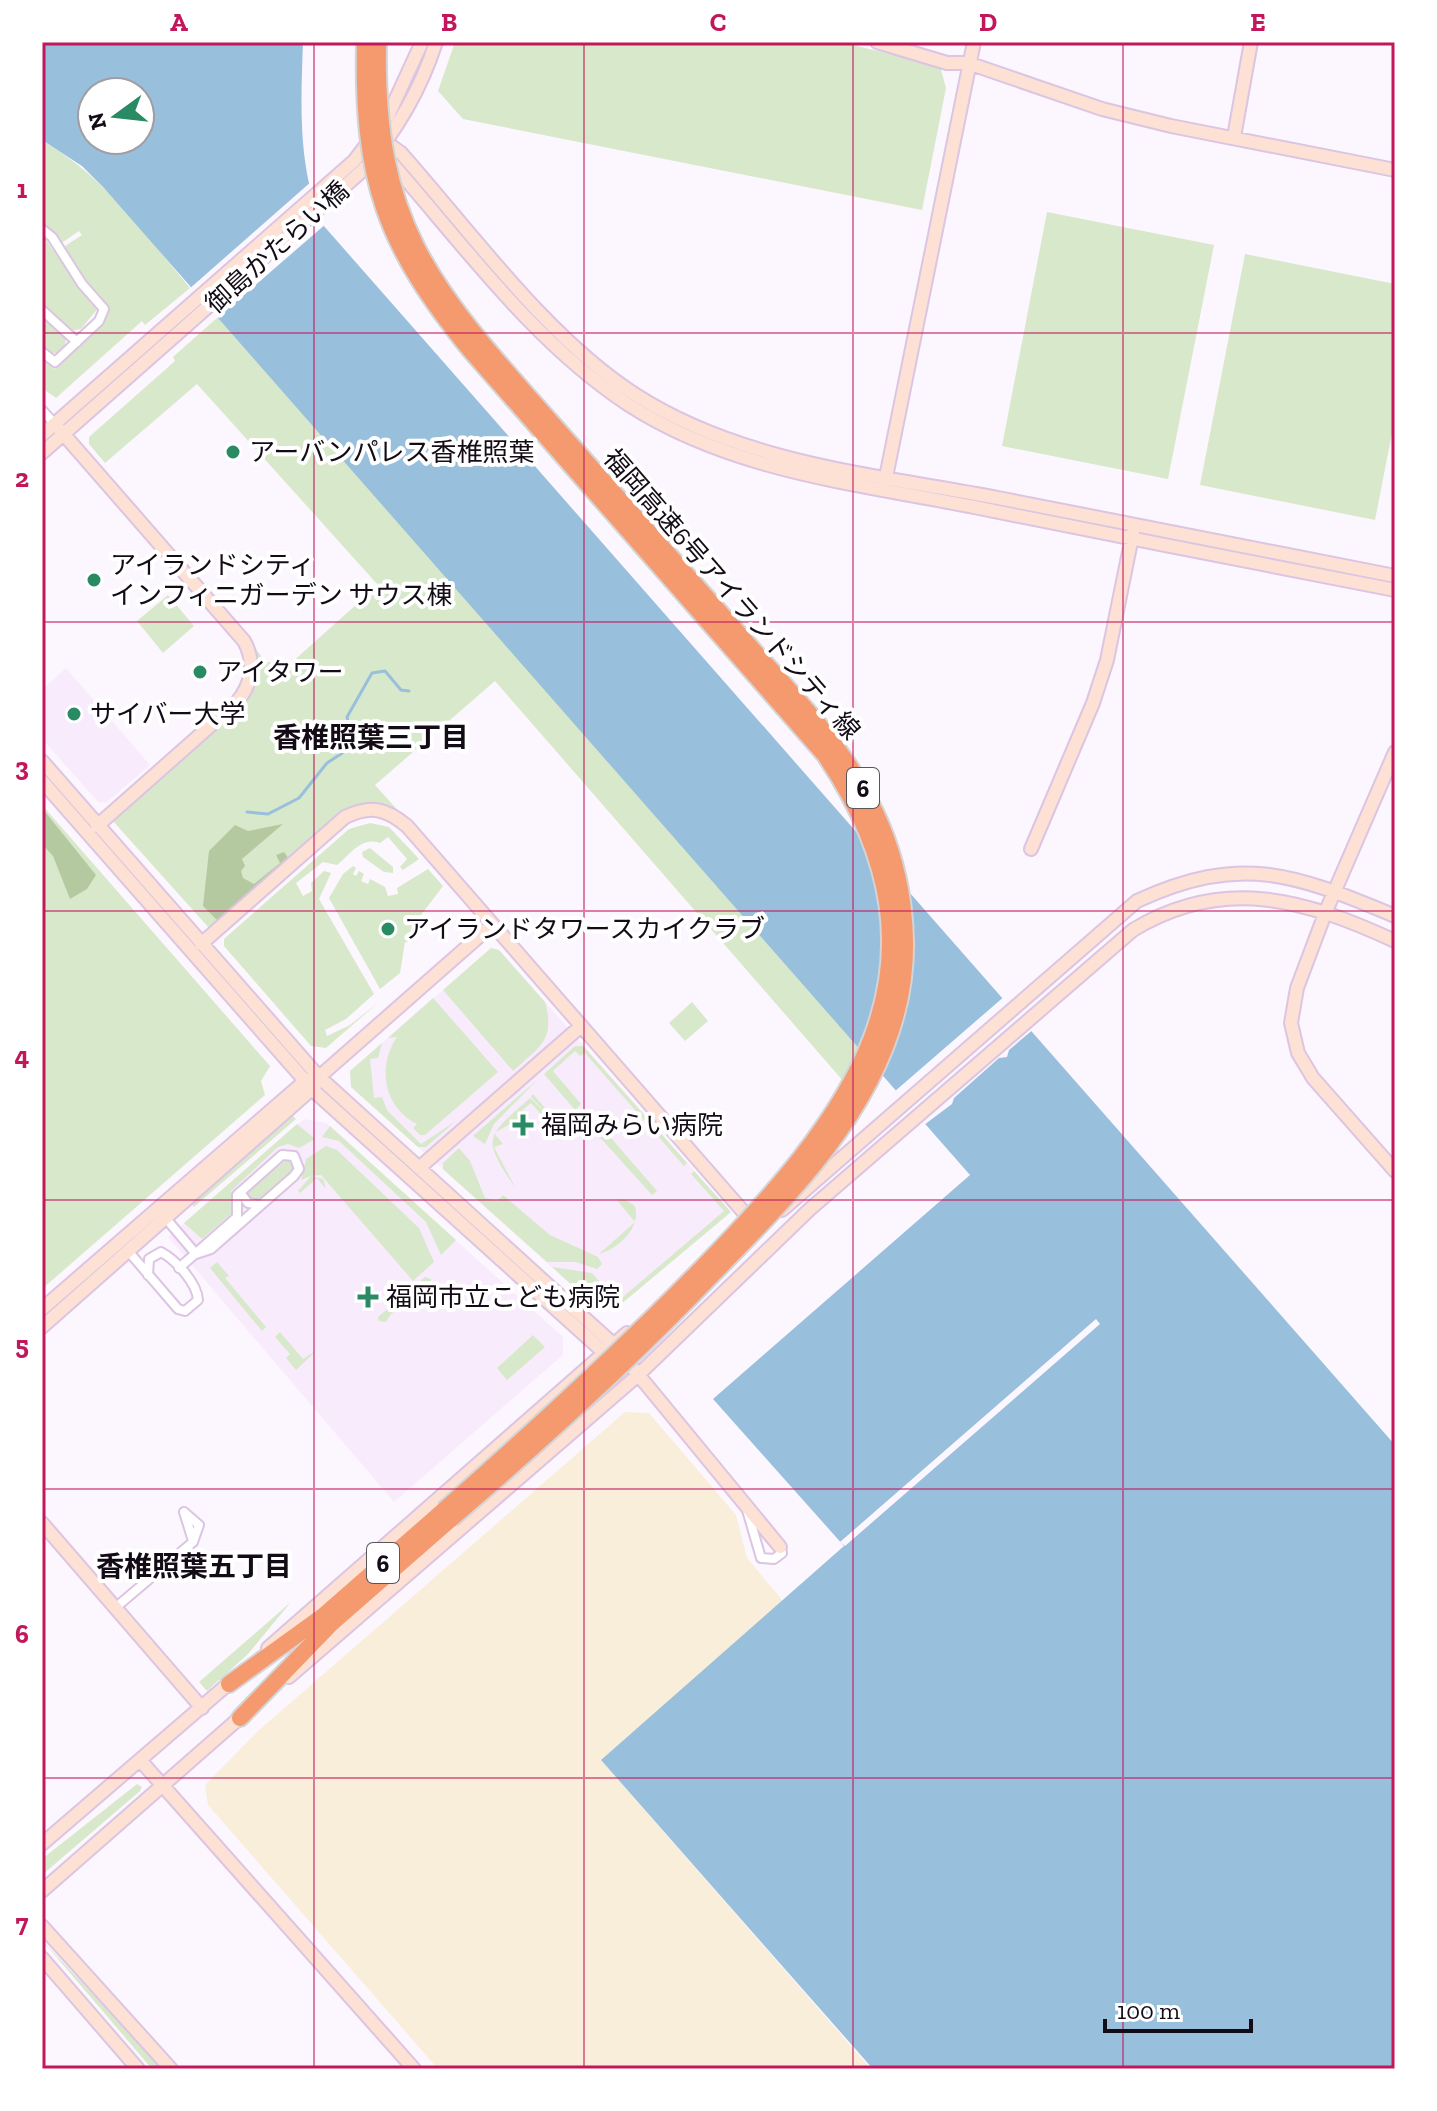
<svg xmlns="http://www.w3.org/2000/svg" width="1437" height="2111" viewBox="0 0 1437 2111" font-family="'Zilla Slab','Noto Sans JP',serif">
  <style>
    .industrial { fill: #f9eed9 }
    .built { fill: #f8ecfc }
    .green { fill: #d8e8ca }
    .forest { fill: #b5c9a1 }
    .water { fill: #98bfdc; fill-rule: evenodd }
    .pier { fill: #fcf7fe }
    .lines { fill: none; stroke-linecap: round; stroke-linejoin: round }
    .stream { stroke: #98bfdc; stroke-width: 3 }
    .street-casing { stroke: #dcc4e3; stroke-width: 12 }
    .secondary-casing { stroke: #dcc4e3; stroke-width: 16 }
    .highway-casing { stroke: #d5d3d5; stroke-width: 20 }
    .street { stroke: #fff; stroke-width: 8 }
    .secondary { stroke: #fce1d4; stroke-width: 12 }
    .highway { stroke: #f49a6e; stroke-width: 16 }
    .highway-bridge-casing { stroke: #d5d3d5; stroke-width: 20; stroke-linecap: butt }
    .highway-bridge { stroke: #f49a6e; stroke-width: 16 }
    .grid { fill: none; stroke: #c2185b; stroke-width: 2; stroke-opacity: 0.55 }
    .poi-dot { fill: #298a63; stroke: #fff; stroke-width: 3 }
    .labels { text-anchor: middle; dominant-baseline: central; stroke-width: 8; stroke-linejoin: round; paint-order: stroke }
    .shield { fill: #fff; stroke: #5a545b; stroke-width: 2 }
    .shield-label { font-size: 24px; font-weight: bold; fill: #130b15 }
    .street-label { font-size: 26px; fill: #130b15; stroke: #fff }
    .poi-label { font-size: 26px; fill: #130b15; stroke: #fff; text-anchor: start }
    .neighbourhood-label { font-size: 28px; font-weight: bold; fill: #130b15; stroke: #fff }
    .neatline { fill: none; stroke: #c2185b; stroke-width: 3 }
    .grid-label { font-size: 26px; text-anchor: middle; font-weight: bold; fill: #c2185b }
  </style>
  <rect width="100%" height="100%" fill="#fcf7fe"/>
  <path class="industrial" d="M625,1412L649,1413L736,1515L747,1558L783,1601L601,1760L871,2069H438L208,1805L205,1785L258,1731Z"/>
  <path class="built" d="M66,668L150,765L106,803L98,802L42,739V690Z
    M491,948L499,950L731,1212L614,1310L596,1307L351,1087L350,1071Z
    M304,1119L326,1123L563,1337V1355L394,1502L168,1237Z"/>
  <path class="green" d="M455,42H840L940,66L946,88L922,210L463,119L438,91Z
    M42,141C104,175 145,235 190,288L145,325L142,321L56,398L42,388V358L55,369L108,313C107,304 71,261 62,248L82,235L79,231L60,244L42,224Z
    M1047,212L1214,245L1168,479L1002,446Z
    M42,234L82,292L99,307L81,329L71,331L42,305Z
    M1245,254L1395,284V418L1375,520L1200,485Z
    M42,316L66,337L65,347L59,353H50L42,346Z
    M218,317L876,1067L851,1090L495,681L375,785L402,815C383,801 371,800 348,808L209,928L112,820L247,701L260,677L256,650L267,662L290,664L378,585L197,384L105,463L89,444V437L175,361L173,357Z
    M168,595L194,626L163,653L137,621Z
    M42,770L242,999L240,1001Z
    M42,805L270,1066L261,1081L265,1095L42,1289Z
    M370,823L389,827L419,859L403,870L400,867L407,859L388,837L380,843C361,836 350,855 337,865L323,862L296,883L303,896L312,891L311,883L324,871L331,873L319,899L374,994L346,1019L325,1030L327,1036L350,1025L379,1002L326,1048L311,1046L224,946V939L349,829Z
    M370,848L393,867V873L384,872L363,857L362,852Z
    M353,866L356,868L353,874L356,876L359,871L364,874L361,881L368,884L370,879L385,887L388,896L398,894L397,888L428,869L443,886L415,923L420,930L414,942H405L400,973L380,989L329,898L343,874Z
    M491,948L499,950L545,1002C556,1040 539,1047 513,1071L443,990Z
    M433,998L498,1072L425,1135H420L413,1128L417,1124C383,1107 377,1066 397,1037L388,1038Z
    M692,1002L708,1021L685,1041L669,1023Z
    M382,1043L378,1058L370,1059L374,1098L382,1097L387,1110L421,1144L456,1121L426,1147H418L351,1087L350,1071Z
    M575,1046H583L687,1163L684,1166L585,1053L580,1056L575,1051L553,1071L581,1104L575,1110L544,1074Z
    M538,1079L494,1124L485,1144L473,1136Z
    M533,1094L551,1115L557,1110L560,1114L552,1121L549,1118L550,1124L531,1103L519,1113L523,1117L494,1133L503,1144L494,1147L516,1189C481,1137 485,1138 530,1098L549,1116L531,1097Z
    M292,1115L296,1119L194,1207L191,1203Z
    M592,1116L657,1191L652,1195L586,1122Z
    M297,1124L315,1139L299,1148L288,1144L278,1147L231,1191L232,1213L202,1239L184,1223Z
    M330,1126L456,1240L441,1255L426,1222L339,1141L322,1137Z
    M326,1146L337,1150L419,1228L434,1262L413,1281L321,1175L311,1176L323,1179L326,1189L317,1178L300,1193L298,1191L311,1176L301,1180L306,1159Z
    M459,1148L470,1161L485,1198L497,1201L503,1195L550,1235L598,1257L602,1264L597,1269L576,1262H547L443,1169V1163Z
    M283,1158L291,1159L294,1170L254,1204L246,1192L285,1161Z
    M694,1171L731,1212L614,1310L596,1307L552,1267L592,1273L617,1302L724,1211L691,1174Z
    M616,1199L626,1200L635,1206C641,1227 620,1248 599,1254L635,1222Z
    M217,1262L229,1276L225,1278L266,1327L262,1331L210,1268Z
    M425,1277L431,1279V1283L391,1314L386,1322L379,1321L378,1317Z
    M280,1332L303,1359L317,1350L296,1370L286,1358L290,1354L275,1337Z
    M533,1335L545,1347L507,1380L497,1368Z
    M291,1602L248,1654L207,1691L199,1682Z
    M137,1784L142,1787L140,1791L42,1875V1859Z
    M42,1940L163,2069H152Z"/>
  <path class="forest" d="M42,808L96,875L87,889L70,899L53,856L42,844Z
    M283,824L242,859L245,866L241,871L243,878L254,884L280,863L276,855L284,852L289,859L218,921L203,906L209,851L235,825L248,831Z"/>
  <path class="water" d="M42,42H303C301,102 297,169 323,225L1395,1445V2069H873L601,1760L844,1546L713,1399L970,1175L104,188L82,166L42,140ZM92,92H140V140H92Z"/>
  <path class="pier" d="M312,181L327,223L215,320L188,290Z
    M1006,995L1035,1028L1009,1050L1007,1057L999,1058L954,1098L952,1104L924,1125L894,1092Z
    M1096,1319L1100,1324L845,1546L840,1542Z"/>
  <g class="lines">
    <path class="stream" d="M247,812L268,814L299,798L327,763L350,748L352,738L347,717L372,673L385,671L401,690L409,691"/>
    <defs>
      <path id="street" d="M42,229L52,237L82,284L104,309L99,321L55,362L42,352
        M42,310L77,342
        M42,410L55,424
        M240,1192L248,1203L261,1205
        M163,1215L196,1254
        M129,1252L178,1309L185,1311L198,1300C197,1283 176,1260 161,1252L149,1259L148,1275
        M179,1268L237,1217V1195L282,1155L294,1156L299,1169L294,1176L211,1249L196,1254
        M747,1510L761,1558L774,1559L782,1553L780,1547
        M184,1512L193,1541
        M115,1608L193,1542L199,1525L184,1512"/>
      <path id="secondary" d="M877,42L947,63H968L1102,109L1171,126L1395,170
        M1234,137L1251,42
        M380,138L401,153C471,232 547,338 636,395C742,463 876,475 998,498C1131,524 1263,550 1395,576
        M389,160C463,244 534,343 629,405C731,471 857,484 974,507C1114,535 1255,563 1395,590
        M60,430L244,641C256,662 252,685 236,703L97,826
        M42,435L354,161L388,116L422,42
        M42,453L363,170C395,133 421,89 436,42
        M885,482L974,42
        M1395,752L1326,911L1297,988L1291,1023L1298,1053L1313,1078L1395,1171
        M42,761L319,1077L613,1344L780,1547
        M42,781L314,1091L608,1356
        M1031,849L1093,703L1107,660L1133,532
        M201,944L345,817C371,805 385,808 407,826L754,1224
        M419,1168L581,1026
        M782,1210L1137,901C1242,853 1294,874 1395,916
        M42,1309L305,1081L319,1077L492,925
        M42,1327L315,1086
        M42,1523L202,1708
        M268,1648L627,1333
        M289,1677L637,1376L810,1209L1133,930C1224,875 1306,900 1395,941
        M140,1760L414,2069
        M42,1844L234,1679
        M42,1891L244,1714
        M42,1926L171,2069
        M42,1958L138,2069"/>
      <path id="highway" d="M229,1684L323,1616L444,1510
        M240,1718L332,1623L451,1519"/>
    </defs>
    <use href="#street" class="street-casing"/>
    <use href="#secondary" class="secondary-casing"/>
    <use href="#highway" class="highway-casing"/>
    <use href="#street" class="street"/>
    <use href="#secondary" class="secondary"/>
    <use href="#highway" class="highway"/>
    <defs>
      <path id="highway-bridge" d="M365,42C362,180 384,244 471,351L825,755C970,971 849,1118 695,1275C614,1358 530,1434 444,1510
        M378,42C374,227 433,289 550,421C613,492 676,563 739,634C785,687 837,737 869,800C903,864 915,944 896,1014C868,1119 786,1199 713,1274C630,1361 542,1441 451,1519"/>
    </defs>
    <use href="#highway-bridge" class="highway-bridge-casing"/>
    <use href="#highway-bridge" class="highway-bridge"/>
  </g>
  <path class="grid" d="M314,42V2069M584,42V2069M853,42V2069M1123,42V2069M42,333H1395M42,622H1395M42,911H1395M42,1200H1395M42,1489H1395M42,1778H1395"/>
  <g class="poi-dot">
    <circle cx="233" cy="452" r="8"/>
    <circle cx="94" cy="580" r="8"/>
    <circle cx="200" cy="672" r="8"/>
    <circle cx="74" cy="714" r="8"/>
    <circle cx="388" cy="929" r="8"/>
    <path d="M519 1113h8v8h8v8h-8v8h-8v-8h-8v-8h8z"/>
    <path d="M364 1285h8v8h8v8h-8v8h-8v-8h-8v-8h8z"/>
  </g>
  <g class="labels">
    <g class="shield">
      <rect x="847" y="768" width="32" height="40" rx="6"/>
      <rect x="367" y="1543" width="32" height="40" rx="6"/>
    </g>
    <g class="shield-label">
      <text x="863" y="788">6</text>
      <text x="383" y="1563">6</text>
    </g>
    <g class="street-label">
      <text transform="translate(277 247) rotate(-42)">御島かたらい橋</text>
      <text transform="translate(732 594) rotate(49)">福岡高速6号アイランドシティ線</text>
    </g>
    <g class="poi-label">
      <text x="249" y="452">アーバンパレス香椎照葉</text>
      <text x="110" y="565">アイランドシティ<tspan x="110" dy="30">インフィニガーデン サウス棟</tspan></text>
      <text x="216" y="672">アイタワー</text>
      <text x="90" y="714">サイバー大学</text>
      <text x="404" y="929">アイランドタワースカイクラブ</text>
      <text x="541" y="1125">福岡みらい病院</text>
      <text x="386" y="1297">福岡市立こども病院</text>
    </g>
    <g class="neighbourhood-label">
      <text x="371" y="737">香椎照葉三丁目</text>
      <text x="194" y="1566">香椎照葉五丁目</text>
    </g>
  </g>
  <rect width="1437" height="2111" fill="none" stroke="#ffffff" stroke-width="88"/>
  <g transform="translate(116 116) rotate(255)"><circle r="38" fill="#ffffff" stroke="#a19da1" stroke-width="2"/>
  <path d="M0-6L14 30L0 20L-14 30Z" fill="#298a63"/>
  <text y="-12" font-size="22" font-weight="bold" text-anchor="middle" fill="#130b15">N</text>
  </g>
  <path d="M1105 2019v12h146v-12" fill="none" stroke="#130b15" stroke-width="4"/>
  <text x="1117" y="2019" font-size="24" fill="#130b15" stroke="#ffffff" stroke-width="6" paint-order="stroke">100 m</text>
  <rect x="44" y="44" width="1349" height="2023" class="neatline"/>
  <g class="grid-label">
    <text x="179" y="31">A</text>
    <text x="449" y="31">B</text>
    <text x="718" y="31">C</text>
    <text x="988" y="31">D</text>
    <text x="1258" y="31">E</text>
    <text x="22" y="198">1</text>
    <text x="22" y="487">2</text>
    <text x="22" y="776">3</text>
    <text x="22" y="1065">4</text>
    <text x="22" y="1354">5</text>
    <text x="22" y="1643">6</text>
    <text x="22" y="1932">7</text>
  </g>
</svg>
